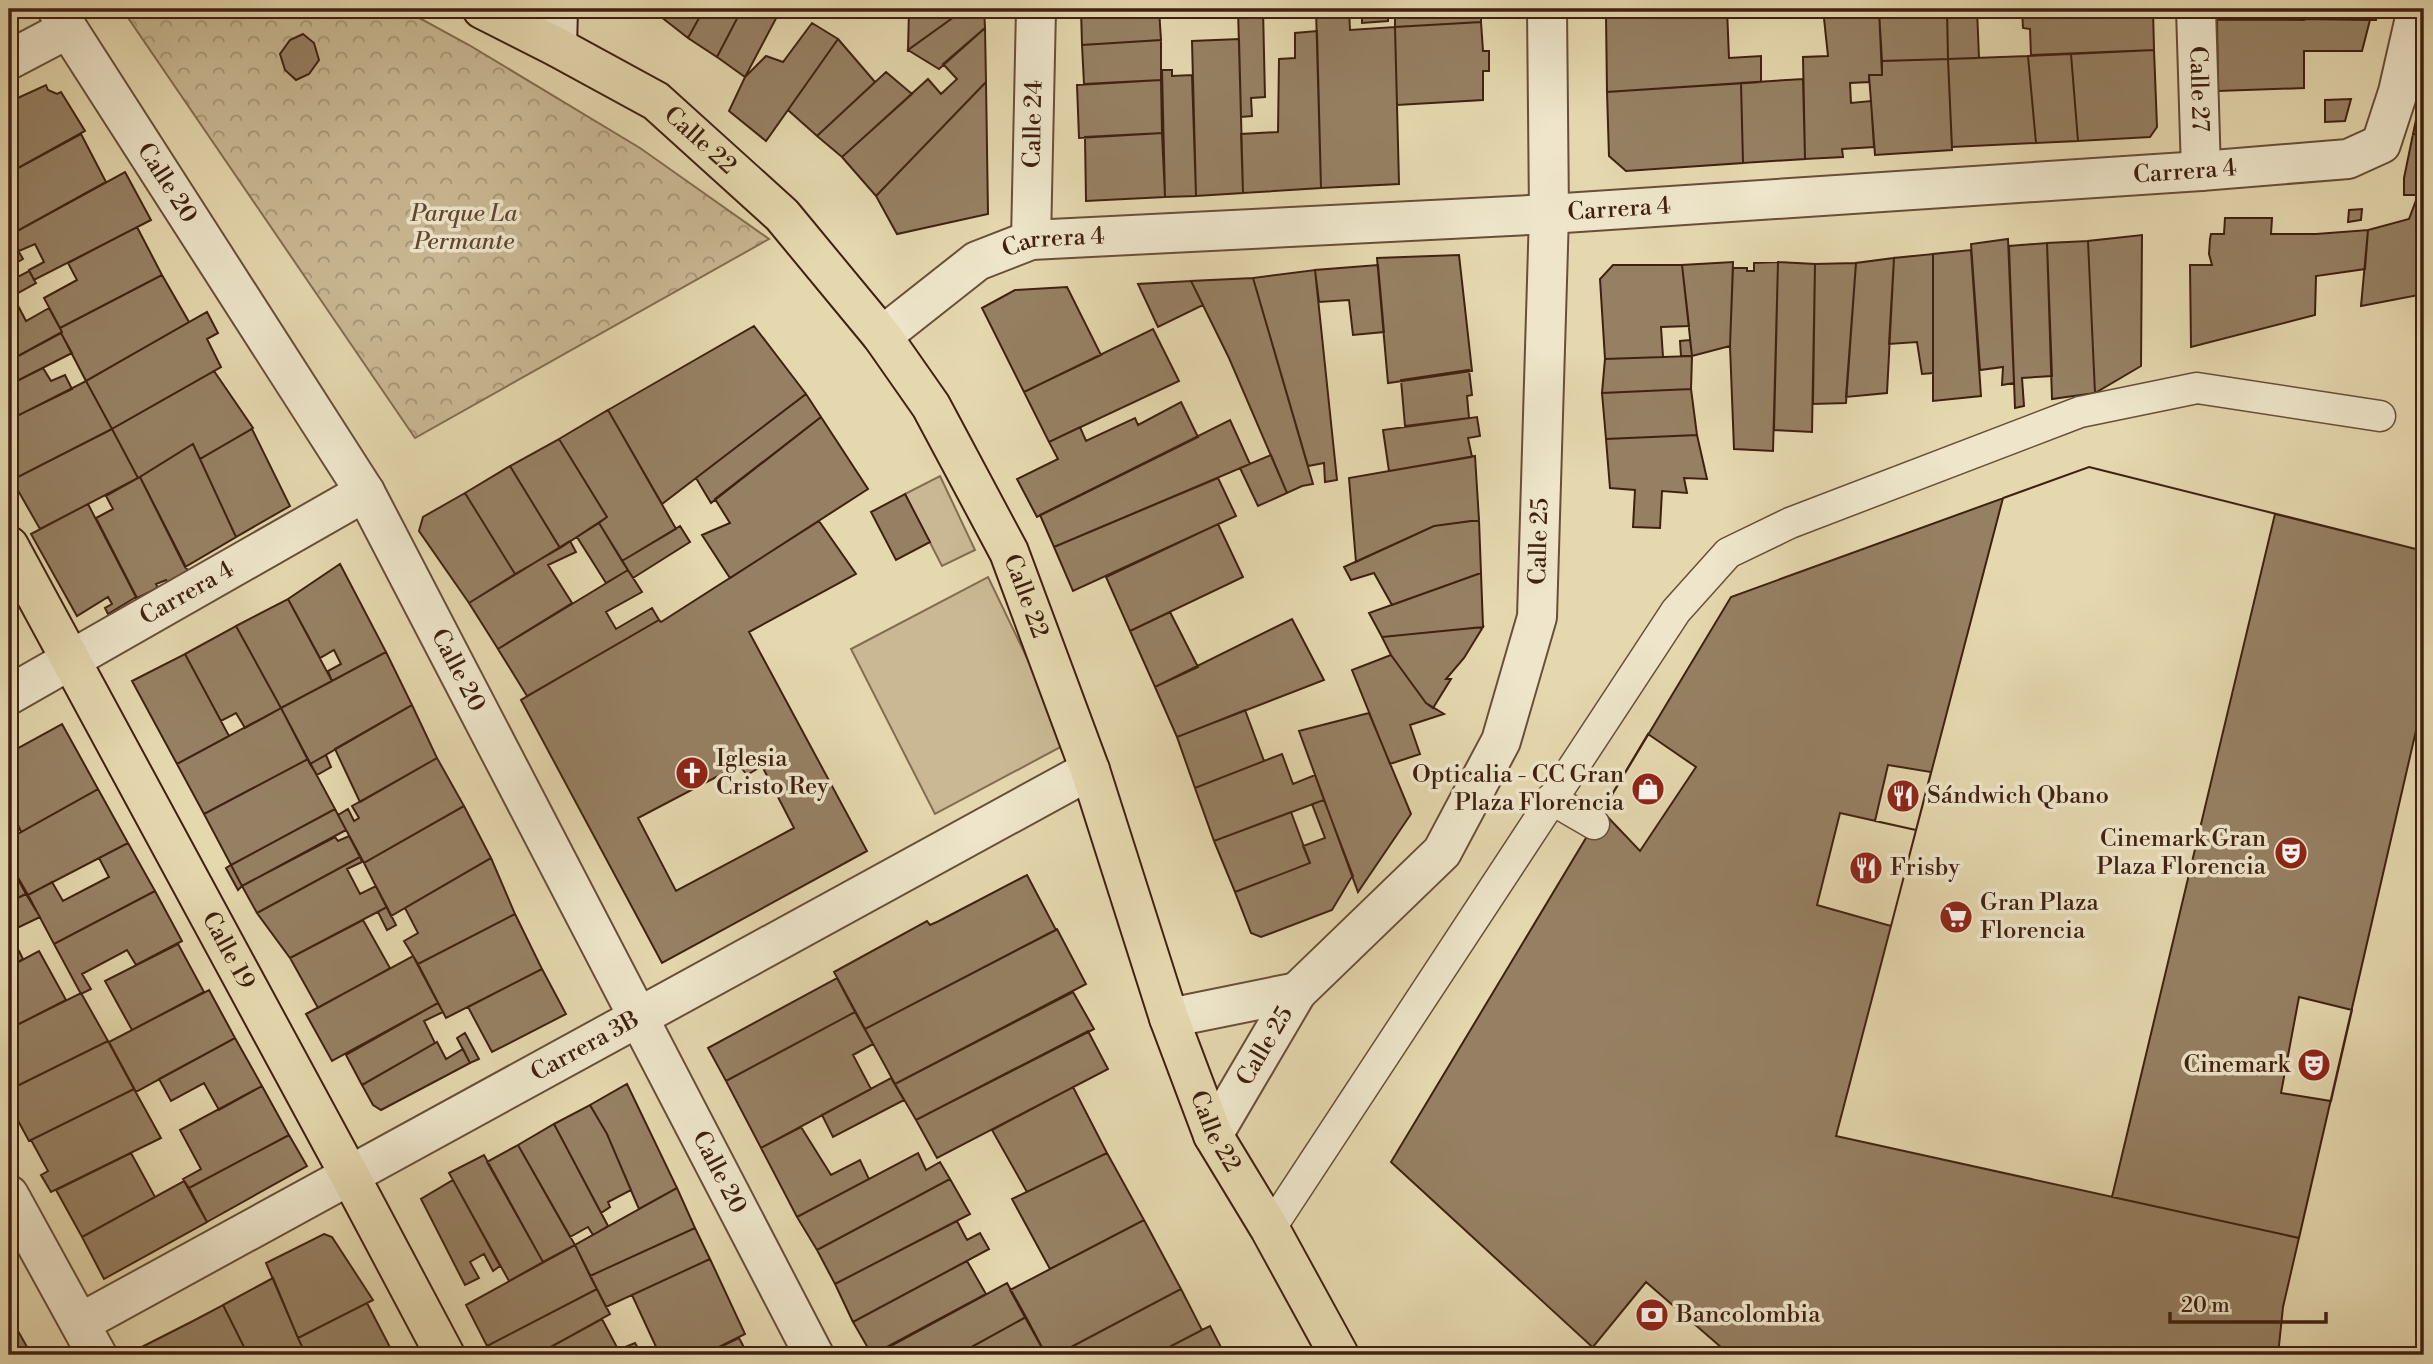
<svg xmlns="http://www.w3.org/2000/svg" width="2433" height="1364" viewBox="0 0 2433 1364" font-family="'Libre Bodoni',serif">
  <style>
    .grass { fill: #c9b893; stroke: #846c52; stroke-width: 2 }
    .forest { fill: url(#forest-crowns); stroke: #846c52; stroke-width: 2 }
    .building { fill: #968063; stroke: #402111; stroke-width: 2; fill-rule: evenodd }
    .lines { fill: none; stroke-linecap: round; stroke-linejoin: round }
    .lane-casing { stroke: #694e38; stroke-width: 33 }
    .street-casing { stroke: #694e38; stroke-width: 42 }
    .secondary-casing { stroke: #402111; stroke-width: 42 }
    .primary-casing { stroke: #402111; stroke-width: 42 }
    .lane { stroke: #eee5ca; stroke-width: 30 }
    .street { stroke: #eee5ca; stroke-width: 38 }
    .secondary { stroke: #eee5ca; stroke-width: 38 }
    .primary { stroke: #e5d7ae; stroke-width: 38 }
    .labels { text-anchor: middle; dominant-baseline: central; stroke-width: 7; stroke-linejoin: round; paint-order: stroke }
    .street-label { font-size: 24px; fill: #402111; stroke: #eee5ca }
    .park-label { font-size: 24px; font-style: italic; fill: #624732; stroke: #eee5ca }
    .poi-label { font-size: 24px; fill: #402111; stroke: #eee5ca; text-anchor: start }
  </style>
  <defs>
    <pattern id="forest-crowns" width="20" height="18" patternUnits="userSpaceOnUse" patternTransform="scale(1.75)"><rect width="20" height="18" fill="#c9b893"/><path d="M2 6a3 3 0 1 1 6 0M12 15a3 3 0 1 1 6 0" fill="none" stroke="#a59577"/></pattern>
  </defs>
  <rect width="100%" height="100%" fill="#e5d7ae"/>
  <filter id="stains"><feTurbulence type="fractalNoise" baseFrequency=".00286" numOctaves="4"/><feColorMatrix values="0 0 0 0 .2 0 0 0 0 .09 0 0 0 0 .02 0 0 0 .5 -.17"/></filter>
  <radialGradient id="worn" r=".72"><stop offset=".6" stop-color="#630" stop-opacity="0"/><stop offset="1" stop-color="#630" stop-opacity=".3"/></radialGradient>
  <path class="grass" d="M940,476L975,550L942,566L905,494Z
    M988,577L1068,743L935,814L851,649Z"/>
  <path class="forest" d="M122,9H403L469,45L640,148L769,239L415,438Z"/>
  <path class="building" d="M651,9H704L688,38Z
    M704,9H742L717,57L688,38Z
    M742,9H781L745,77L717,57Z
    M887,9H965L908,50L909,10Z
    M965,9H984L985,28L939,69L908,50Z
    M1081,9H1159L1161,40L1082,45Z
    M1238,9H1263L1265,97L1251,98L1252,116L1241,117Z
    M1316,9H1349L1350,30L1395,27L1399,184L1321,188Z
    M1362,9H1388V21L1362,23Z
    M1395,9H1481V22L1395,27Z
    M1606,9H1688L1606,15Z
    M1684,9H1727L1729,58L1761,56V82L1607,92L1606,15Z
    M1823,9H1879L1882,75H1869V82L1850,83L1851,103L1871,101L1874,147L1842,149L1843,157L1805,159L1803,57L1828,56Z
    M1918,9H1947L1948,59L1882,61L1879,11Z
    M1947,9H1977L1979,58L1948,59Z
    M2022,9H2153L2154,50L2031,55L2030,29L2023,28Z
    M2209,9H2305L2304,20L2209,19Z
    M2317,9H2377L2376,20L2316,19Z
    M2297,19L2370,20L2362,51H2304V88L2218,91L2217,20Z
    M1481,22L1483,51H1489V71H1483V100L1397,105L1395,27Z
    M812,23L838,39L766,141L729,111L745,77L766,56L783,62Z
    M985,28L986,82L876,196L842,157L928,79L941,94L957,79L943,64Z
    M1317,31L1321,188L1243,193L1241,134L1278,132L1279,59L1295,58V33Z
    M303,34L314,43L319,60L309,74L296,80L285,70L280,54L290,40Z
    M838,39L875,82L817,136L788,110Z
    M1239,39L1243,193L1196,196L1192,41Z
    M1161,40V80L1084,84L1082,45Z
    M2154,50L2157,127L2150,137L2078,141L2071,54Z
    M2071,54L2078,141L2036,143L2028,56Z
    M2028,56L2036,143L1952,147L1948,59Z
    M1948,59L1952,150L1875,155L1869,75H1882V61Z
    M1162,70H1172V76L1192,75L1196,196L1165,197Z
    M886,72L912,94L842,157L817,136Z
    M2424,76V135L2413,134L2420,101Z
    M1803,79L1805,159L1743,163L1741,83Z
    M1161,80L1162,133L1079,138L1077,85Z
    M986,82L988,214L897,234L876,196Z
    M1741,83L1743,163L1626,171L1609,156L1607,92Z
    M46,85L48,90L57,94L61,92L85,131L9,173V102Z
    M2351,99L2345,121L2325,122V100Z
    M1162,133L1165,197L1086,201L1085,137Z
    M81,134L106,182L10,235L9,173Z
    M2413,134L2424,135V195H2404V178Z
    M125,172L151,220L34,280L29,270L44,262L35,244L19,251L10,235Z
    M2418,195H2424V294L2361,306L2368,230L2409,219Z
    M2362,209L2361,220L2348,222L2349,210Z
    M2225,218H2272L2271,234H2316L2368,230L2365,269L2316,276L2315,315L2191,347L2190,265H2212L2209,254L2210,239L2211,234H2224Z
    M137,227L162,275L60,328L44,298L77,280L68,263Z
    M9,235L23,259L9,267Z
    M2142,235L2141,366L2095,393L2088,241Z
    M2008,239L2014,383L2002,385L2003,367L1980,370L1971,244Z
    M2088,241L2095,393L2052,399L2047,243Z
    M2047,243L2052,376L2022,378L2024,406L2015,408L2009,246Z
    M1971,250L1981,396L1933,401V254Z
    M1933,254V373L1922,374L1917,342L1889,344L1894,258Z
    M1459,255L1472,371L1388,383L1377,258Z
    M1894,258L1887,393L1846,397L1856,263Z
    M1733,262L1730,346L1692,356L1682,265Z
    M1778,262L1773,451L1734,449L1730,346L1733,268H1747V271H1754V263Z
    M1778,262L1815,264L1812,432L1774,430Z
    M1856,263L1846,403L1813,404L1815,264Z
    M1378,265L1384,332L1353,335L1349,300L1319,302L1315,270Z
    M1613,265H1682L1689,326L1661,327L1663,357L1605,359L1600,279Z
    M1315,270L1337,480L1325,482L1324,463L1308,466L1253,278Z
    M29,271L36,283L9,298V274L12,280Z
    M162,275L189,322L86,381L61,333L62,332L60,328Z
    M1253,278L1313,484L1302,486L1287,493L1229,358L1191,281Z
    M1191,281L1203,305L1158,327L1138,284Z
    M1067,287L1101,355L1024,392L982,308L1015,290Z
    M13,296L26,321L49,308L62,332L9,361V298Z
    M207,312L218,333L207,339L221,367L112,429L86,381Z
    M754,326L806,394L662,504L608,410Z
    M1153,329L1179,381L1049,442L1024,392Z
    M61,333L72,353L9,385V361Z
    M1690,340L1692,356H1681L1680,341Z
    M1692,356L1691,389L1602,393L1605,359Z
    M43,368L51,381L65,375L72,389L9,420V385Z
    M1469,370L1472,395L1467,396L1469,418L1405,426L1401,380Z
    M214,371L253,428L200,459L193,444L138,478L112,429Z
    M86,381L112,429L12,480L9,474V420Z
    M1691,389L1697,435L1606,439L1602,393Z
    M806,394L821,417L711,503L696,478Z
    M1181,402L1198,437L1037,517L1017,479L1058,459L1049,442L1080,427L1086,441L1135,418L1138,425Z
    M608,410L676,529L622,561L599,523L607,517L559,439Z
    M821,417L868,489L730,578L702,535L730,523L715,499Z
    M1477,417L1480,436L1468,438L1472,457L1389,471L1383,430Z
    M1230,420L1250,464L1054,547L1040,515Z
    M112,429L138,478L40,529L12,480Z
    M252,429L290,506L236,537L200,459Z
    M1697,435L1707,479L1684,478L1687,493L1662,491L1660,528L1633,527L1635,490L1610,488L1606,439Z
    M559,439L607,517L560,548L510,466Z
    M193,444L236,537L185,567L140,477Z
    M1271,455L1287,493L1258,506L1240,468Z
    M1475,456L1479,520L1434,526L1356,562L1349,478Z
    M510,466L560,548L515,574L465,493Z
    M2089,467L2424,551V696L2283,1307L2278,1355H1601L1391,1162L1731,597Z
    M2089,467L2424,551V696L2299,1238L1836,1136L2003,498Z
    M140,477L189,573L168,583L166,580L156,584L158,588L137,598L96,518L113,509L106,496Z
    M1218,478L1236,516L1073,591L1054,547Z
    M465,493L515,574L469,603L419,531L423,517Z
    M905,494L930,542L896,560L871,512Z
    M88,504L136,597L108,614L105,608L112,604L108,597L77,616L31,534Z
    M2275,514L2424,551V696L2299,1238L2112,1197Z
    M1479,520L1481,573L1392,605L1374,573L1351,580L1344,567L1434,526Z
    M819,521L856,574L749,632L867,851L662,963L521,700L659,620L661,622ZM739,765L747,775L762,766L794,828L676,891L638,818Z
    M599,523L628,570L606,583L577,537Z
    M1218,524L1243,577L1130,631L1106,577Z
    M680,526L690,542L633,578L622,561Z
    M570,541L576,552L548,565L572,603L498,649L469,603Z
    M340,564L386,652L332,681L328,671L341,664L334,650L320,658L288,599Z
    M628,570L642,592L606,612L616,629L652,608L659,620L527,696L498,649Z
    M1481,573L1483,627L1382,637L1369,613Z
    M288,599L332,681L281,708L236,626Z
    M1170,612L1198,667L1155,687L1130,631Z
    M1292,619L1324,680L1177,737L1155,687Z
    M236,626L281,708L245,728L236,713L221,721L185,654Z
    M1483,627L1464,658L1446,679H1451L1433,708L1426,703L1391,655L1382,637Z
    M386,652L412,705L310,764L281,708Z
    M185,654L229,736L177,764L132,681Z
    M1391,655L1426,703L1444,714L1410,725L1420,754L1390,764L1352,670Z
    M412,705L437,758L360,802L335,749Z
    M281,708L308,759L204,814L177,764Z
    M1245,710L1264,761L1195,788L1177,737Z
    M1369,713L1411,814L1358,892L1299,731Z
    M62,724L98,789L21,832L14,816L9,819V753Z
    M1648,734L1696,767L1640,851L1602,811Z
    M1282,754L1293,784L1315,775L1324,800L1214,841L1195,788Z
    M326,755L331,767L317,775L310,764Z
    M437,758L464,806L364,863L338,815L348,809L354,821L359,818L352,806Z
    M308,759L335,809L231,865L204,814Z
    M1888,765L1931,772L1916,830L1875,821Z
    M98,789L128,843L28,895L9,862V839Z
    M1324,800L1353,876L1351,878L1332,910L1261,937L1251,933L1235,892L1310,863L1303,846L1325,838L1312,804Z
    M464,806L491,858L391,916L364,863Z
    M335,809L346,830L242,886L231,865Z
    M1291,812L1310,863L1235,892L1214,841Z
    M1840,813L1916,830L1891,926L1817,905Z
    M349,836L360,857L257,913L242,886L335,837L338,841Z
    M128,843L155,891L54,944L28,895L52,882L63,901L109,877L99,858Z
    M360,857L362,862L347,869L360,894L376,886L387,907L290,958L257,913Z
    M491,858L515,914L418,964L404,941L418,933L405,908Z
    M9,862L26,894L9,902Z
    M231,865L242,886L238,890L226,868Z
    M1027,875L1056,930L865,1029L834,972L927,921L930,925L939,921Z
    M155,891L182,941L136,965L127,950L82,974L91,989L81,994L54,944Z
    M26,894L40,917L9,932V902Z
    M387,907L396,925L387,930L378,912Z
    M515,914L542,969L446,1018L418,964Z
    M363,920L390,968L318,1008L290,958Z
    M1057,929L1086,984L895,1084L865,1029Z
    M178,944L204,992L132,1030L105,981Z
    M19,951L23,959L9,967V956Z
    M39,951L66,1000L9,1029V967Z
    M413,956L438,1003L332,1061L306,1014Z
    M542,969L566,1014L492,1052L468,1007Z
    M837,978L855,1012L726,1081L708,1048Z
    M209,990L235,1038L136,1092L109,1042Z
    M1073,992L1094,1029L916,1120L895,1084Z
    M81,993L108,1041L9,1090V1029Z
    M2299,997L2352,1010L2331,1101L2281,1093Z
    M438,1003L443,1012L424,1021L435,1043L362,1085L346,1055Z
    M855,1012L873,1044L853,1055L871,1089L761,1148L726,1081Z
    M1088,1031L1108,1069L937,1158L916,1120Z
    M465,1033L479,1059L470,1063L457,1038Z
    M235,1038L262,1086L219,1110L204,1083L171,1101L159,1079Z
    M108,1041L134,1089L29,1141L9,1104V1090Z
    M437,1042L446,1059L463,1049L470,1063L381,1110L373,1105L362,1085Z
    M891,1078L904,1100L833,1137L822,1115Z
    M627,1084L677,1188L639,1209L607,1134L590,1105Z
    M262,1086L289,1135L189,1188L183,1179L201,1169L180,1130Z
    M1073,1087L1107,1153L1027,1192L992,1130Z
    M134,1089L161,1138L51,1192L41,1175L48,1171L31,1140Z
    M590,1105L607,1134L631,1190L608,1202L610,1207L601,1213L554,1124Z
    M554,1124L608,1226L593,1235L588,1227L570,1237L518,1145Z
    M801,1127L831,1175L860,1160L869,1179L797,1217L761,1148Z
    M289,1135L307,1166L207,1222L189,1188Z
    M518,1145L575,1245L543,1262L487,1162Z
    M131,1153L155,1197L82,1237L56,1190Z
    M918,1153L926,1170L940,1162L950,1179L817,1250L797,1217Z
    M1107,1153L1144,1220L1050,1269L1012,1199Z
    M484,1155L543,1262L509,1281L449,1173Z
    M950,1179L970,1214L835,1284L817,1250Z
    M453,1180L500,1266L493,1271L484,1254L470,1262L479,1278L465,1285L421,1199Z
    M184,1181L207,1222L104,1279L82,1237Z
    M677,1188L695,1228L590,1276L575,1245Z
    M1144,1220L1181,1289L1056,1355H1046L1010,1290Z
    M957,1221L967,1240L980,1233L989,1249L853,1322L835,1284Z
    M695,1228L710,1259L606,1307L590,1276Z
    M324,1234L332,1237L373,1300L298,1338L266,1263Z
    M575,1245L597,1289L487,1346L466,1305Z
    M710,1259L745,1334L703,1355H649L658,1351L632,1295Z
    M967,1261L986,1294L872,1355L853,1322Z
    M273,1278L298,1338L306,1355H283L281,1352L274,1355H248L223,1305Z
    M1646,1282L1730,1355H1601L1592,1348Z
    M1007,1283L1026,1317L957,1355H874Z
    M597,1289L610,1314L536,1355H492L487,1346Z
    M1181,1289L1202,1330L1154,1355H1056Z
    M367,1303L394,1355H306L298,1338Z
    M223,1305L248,1355H126L193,1321Z
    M9,1314L18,1331L9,1336Z
    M1026,1317L1045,1353L1042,1355H957Z
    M602,1319L621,1355H536L600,1320Z
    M1210,1326L1225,1355H1154L1202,1330Z
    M18,1331L31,1354V1355H9V1336Z
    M739,1338L748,1355H703Z
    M635,1343L642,1355H629L625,1347Z"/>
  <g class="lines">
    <defs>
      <path id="lane" d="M1551,799L1594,824
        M1270,1229L1676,611L1728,553L1790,523L2080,412L2197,388L2380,416"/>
      <g id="street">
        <path id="s1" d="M57,9L68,29L365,492L814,1355"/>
        <path id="s2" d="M2196,9L2201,171"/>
        <path d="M9,60L68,29"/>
        <path id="s3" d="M1031,240L1036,9"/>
        <path id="s4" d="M882,336L977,261L1031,240L1549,214L2201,171L2348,159L2381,144L2398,92L2417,9"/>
        <path id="s5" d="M9,695L365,492"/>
        <path d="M1169,1018L1297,992"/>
        <path id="s6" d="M1213,1135L1297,992L1442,852L1501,741L1537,617L1549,214L1547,9"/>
        <path d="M9,1195L97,1355"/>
        <path id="s7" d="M80,1323L1090,770"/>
      </g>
      <path id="secondary" d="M557,47L558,9"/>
      <g id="primary">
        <path id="s8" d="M482,9L557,47L656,101L782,215L882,336L931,406L1009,552L1090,770L1169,1018L1213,1135L1270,1229L1339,1355"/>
        <path id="s9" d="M9,546L350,1176L445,1355"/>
      </g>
    </defs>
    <use href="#lane" class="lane-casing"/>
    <use href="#street" class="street-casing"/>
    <use href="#secondary" class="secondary-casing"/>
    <use href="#primary" class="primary-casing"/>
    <use href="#lane" class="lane"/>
    <use href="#street" class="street"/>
    <use href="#secondary" class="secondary"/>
    <use href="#primary" class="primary"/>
  </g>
  <defs>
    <symbol id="church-disc" viewBox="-11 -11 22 22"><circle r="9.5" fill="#8f2418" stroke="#eee5ca"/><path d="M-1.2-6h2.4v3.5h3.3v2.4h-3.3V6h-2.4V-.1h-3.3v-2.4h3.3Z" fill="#fff"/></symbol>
    <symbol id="shop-disc" viewBox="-11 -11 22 22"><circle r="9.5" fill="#8f2418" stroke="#eee5ca"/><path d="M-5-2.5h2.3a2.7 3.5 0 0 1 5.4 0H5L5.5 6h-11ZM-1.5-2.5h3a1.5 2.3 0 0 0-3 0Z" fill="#fff"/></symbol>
    <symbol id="restaurant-disc" viewBox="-11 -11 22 22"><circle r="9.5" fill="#8f2418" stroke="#eee5ca"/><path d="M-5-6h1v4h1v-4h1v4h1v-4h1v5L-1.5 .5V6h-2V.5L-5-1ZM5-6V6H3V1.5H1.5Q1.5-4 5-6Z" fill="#fff"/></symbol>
    <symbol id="theatre-disc" viewBox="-11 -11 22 22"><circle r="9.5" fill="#8f2418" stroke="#eee5ca"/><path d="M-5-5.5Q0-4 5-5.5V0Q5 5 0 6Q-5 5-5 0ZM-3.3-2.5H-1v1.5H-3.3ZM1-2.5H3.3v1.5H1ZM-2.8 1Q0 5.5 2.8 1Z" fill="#fff"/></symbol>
    <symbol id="supermarket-disc" viewBox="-11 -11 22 22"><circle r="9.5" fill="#8f2418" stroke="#eee5ca"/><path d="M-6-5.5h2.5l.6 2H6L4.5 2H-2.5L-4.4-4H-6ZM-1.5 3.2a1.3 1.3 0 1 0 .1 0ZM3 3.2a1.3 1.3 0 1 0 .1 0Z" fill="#fff"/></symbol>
    <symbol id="bank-disc" viewBox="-11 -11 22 22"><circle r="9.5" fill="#8f2418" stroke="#eee5ca"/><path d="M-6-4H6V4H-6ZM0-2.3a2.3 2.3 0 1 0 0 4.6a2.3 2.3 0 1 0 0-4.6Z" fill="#fff"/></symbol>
  </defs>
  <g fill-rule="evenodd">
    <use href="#church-disc" x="673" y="754" width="38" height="38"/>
    <use href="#shop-disc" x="1629" y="770" width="38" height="38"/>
    <use href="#restaurant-disc" x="1884" y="777" width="38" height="38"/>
    <use href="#theatre-disc" x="2272" y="834" width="38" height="38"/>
    <use href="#restaurant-disc" x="1847" y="849" width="38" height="38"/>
    <use href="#supermarket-disc" x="1937" y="898" width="38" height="38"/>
    <use href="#theatre-disc" x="2295" y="1046" width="38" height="38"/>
    <use href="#bank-disc" x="1633" y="1296" width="38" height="38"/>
  </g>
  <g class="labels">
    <g class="street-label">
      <text stroke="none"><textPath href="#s2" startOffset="80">Calle 27</textPath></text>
      <text stroke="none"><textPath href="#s3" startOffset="116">Calle 24</textPath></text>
      <text stroke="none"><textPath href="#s8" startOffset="256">Calle 22</textPath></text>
      <text stroke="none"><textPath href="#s4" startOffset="1335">Carrera 4</textPath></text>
      <text stroke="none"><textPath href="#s1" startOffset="206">Calle 20</textPath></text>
      <text stroke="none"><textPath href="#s4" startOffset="768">Carrera 4</textPath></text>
      <text stroke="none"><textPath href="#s4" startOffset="201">Carrera 4</textPath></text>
      <text stroke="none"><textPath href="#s6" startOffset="698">Calle 25</textPath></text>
      <text stroke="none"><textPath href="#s5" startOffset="205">Carrera 4</textPath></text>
      <text stroke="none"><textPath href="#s8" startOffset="822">Calle 22</textPath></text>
      <text stroke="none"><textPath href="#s1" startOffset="774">Calle 20</textPath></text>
      <text stroke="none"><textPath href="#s9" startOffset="460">Calle 19</textPath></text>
      <text stroke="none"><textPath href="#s6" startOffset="103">Calle 25</textPath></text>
      <text stroke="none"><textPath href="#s7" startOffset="576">Carrera 3B</textPath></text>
      <text stroke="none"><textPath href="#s8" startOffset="1390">Calle 22</textPath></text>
      <text stroke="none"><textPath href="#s1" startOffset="1340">Calle 20</textPath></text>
    </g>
    <g class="park-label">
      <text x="464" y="214">Parque La<tspan x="464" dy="28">Permante</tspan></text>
    </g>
    <g class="poi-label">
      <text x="716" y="759">Iglesia<tspan x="716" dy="28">Cristo Rey</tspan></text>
      <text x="1624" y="775" text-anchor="end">Opticalia - CC Gran<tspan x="1624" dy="28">Plaza Florencia</tspan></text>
      <text x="1927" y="796">Sándwich Qbano</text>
      <text x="2266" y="839" text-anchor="end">Cinemark Gran<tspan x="2266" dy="28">Plaza Florencia</tspan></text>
      <text x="1890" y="868">Frisby</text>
      <text x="1980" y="903">Gran Plaza<tspan x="1980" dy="28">Florencia</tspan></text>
      <text x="2290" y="1065" text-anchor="end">Cinemark</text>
      <text x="1676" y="1315">Bancolombia</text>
    </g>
  </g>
  <rect width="2433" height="1364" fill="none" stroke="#e5d7ae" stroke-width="35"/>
  <rect x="10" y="10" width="2412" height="1343" fill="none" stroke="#402111" stroke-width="3.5"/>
  <rect x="18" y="18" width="2398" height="1329" fill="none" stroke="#402111" stroke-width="2"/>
  <path d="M2170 1312v10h156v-10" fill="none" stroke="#402111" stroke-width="3.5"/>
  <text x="2181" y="1312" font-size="21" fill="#402111" stroke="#eee5ca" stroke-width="5" paint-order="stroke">20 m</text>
  <rect width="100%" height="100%" filter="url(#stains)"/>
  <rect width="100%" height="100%" fill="url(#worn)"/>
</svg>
